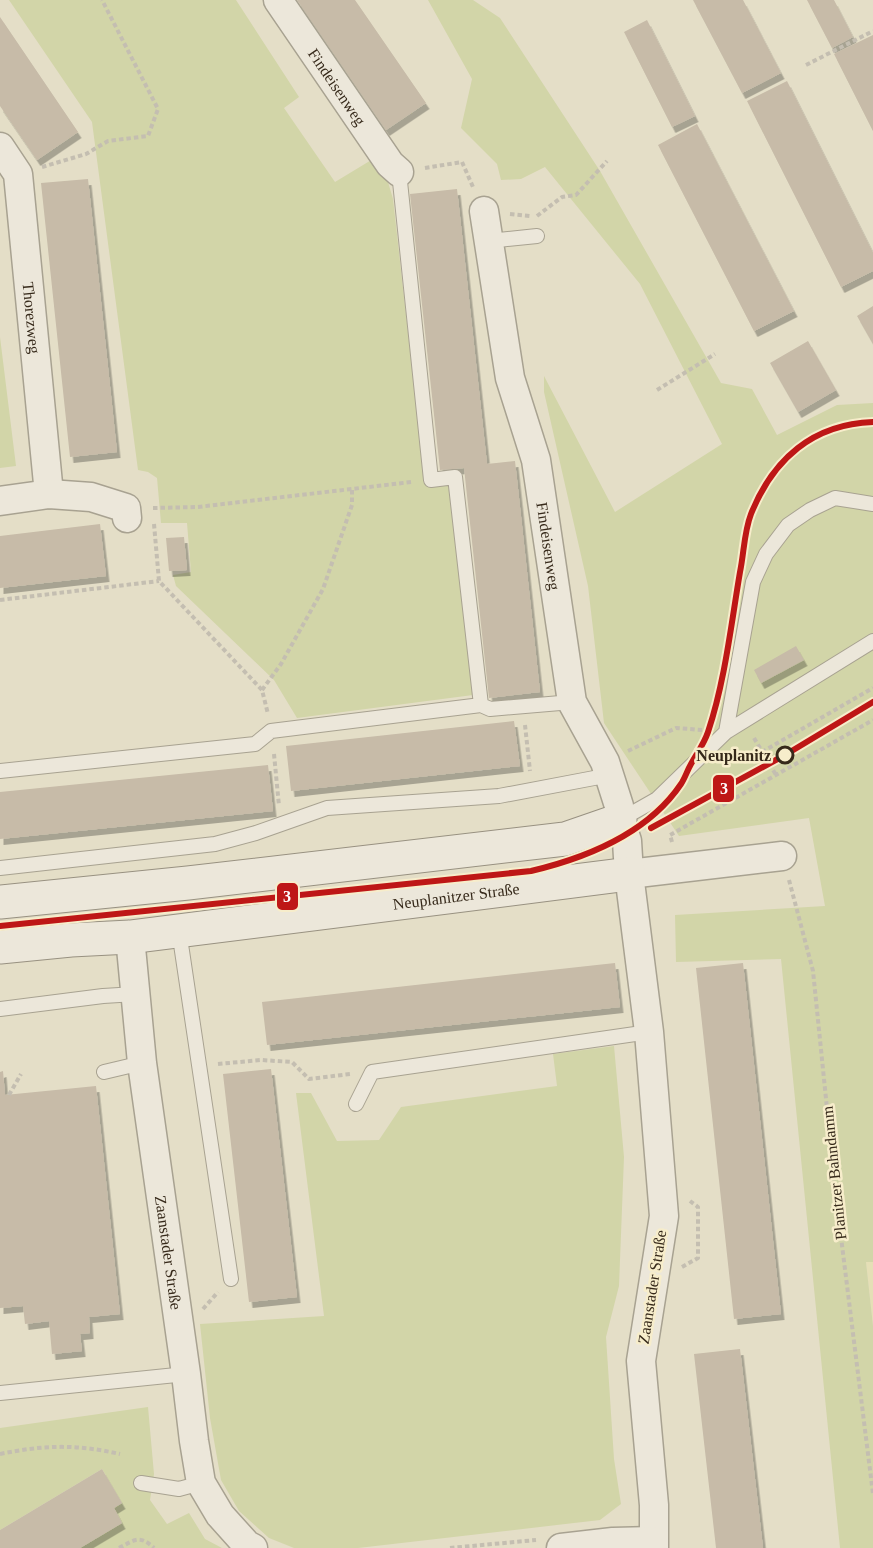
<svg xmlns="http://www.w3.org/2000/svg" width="873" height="1548" viewBox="0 0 873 1548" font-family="'Times New Roman',serif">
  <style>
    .farmland { fill: #e5dfb6 }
    .green { fill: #d2d5a8 }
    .building { fill: #c7bba8; filter: url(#shadow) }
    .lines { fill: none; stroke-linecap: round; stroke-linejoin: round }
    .lane-casing { stroke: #a8a291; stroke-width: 16 }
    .street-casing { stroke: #a8a291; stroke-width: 31 }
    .secondary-casing { stroke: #989181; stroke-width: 35 }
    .path { stroke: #c4beb1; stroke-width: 4; stroke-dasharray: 4.5 3; stroke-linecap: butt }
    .lane { stroke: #ece7da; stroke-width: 14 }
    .street { stroke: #ece7da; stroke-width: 28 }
    .secondary { stroke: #ece7da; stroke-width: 33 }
    .tram-1-casing { stroke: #f7edcb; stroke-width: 10 }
    .tram-1 { stroke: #be1716; stroke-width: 6 }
    .stop-dot { fill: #f7edcb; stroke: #36291a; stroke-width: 3 }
    .labels { text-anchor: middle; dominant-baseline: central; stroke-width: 5; stroke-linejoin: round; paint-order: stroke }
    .street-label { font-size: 16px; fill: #36291a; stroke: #f7edcb }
    .stop-label { font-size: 16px; font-weight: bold; fill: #36291a; stroke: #f7edcb; text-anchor: end }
    .line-badge { stroke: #f7edcb; stroke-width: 2 }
    .badge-label { font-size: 16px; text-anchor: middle; font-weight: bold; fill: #fff }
  </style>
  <defs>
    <filter id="shadow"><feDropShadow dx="3.5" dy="6" stdDeviation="0" flood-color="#0004"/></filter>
  </defs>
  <rect width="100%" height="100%" fill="#e4dec7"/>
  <path class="farmland" d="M866,1262H873V1326Z"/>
  <path class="green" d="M9,0H236L299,97L284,108L335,182L373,159L388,182L393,199L425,484L448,482L473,695L297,718L274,680L176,586L173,575L191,572L187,523H161L157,478L148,472L138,470L92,122Z
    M428,0H473L500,18L600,171L721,383L752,389L777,435L837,405L873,403V1262H866L873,1326V1548H840L781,959L676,962L675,915L825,906L809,818L679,836L604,723L588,586L544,392V376L615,512L722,444L640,284L545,167L521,179L501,180L497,164L461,128L472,79Z
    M0,337L16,466L0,468Z
    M614,1046L624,1157L619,1286L606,1337L614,1459L621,1504L600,1520L358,1548H294L269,1538L239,1511L221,1480L210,1418L200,1324L324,1316L296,1093H311L337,1141L379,1140L401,1107L557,1086L553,1054Z
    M148,1407L154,1474L150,1500L167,1524L189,1513L205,1539L222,1548H80L122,1523L114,1508L122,1503L102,1469L0,1530V1428Z"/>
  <path class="building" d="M297,0H355L426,103L386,130Z
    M693,0H743L781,73L742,93Z
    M807,0H834L853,37L832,48Z
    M0,17L78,132L37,160L0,106Z
    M647,20L695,116L672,127L624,32Z
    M873,35V131L834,54Z
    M787,81L873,253V271L841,287L747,101Z
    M697,124L794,311L754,331L658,145Z
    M88,179L117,452L70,457L41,183Z
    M457,189L487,464L515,461L540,692L489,698L464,468L440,470L410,194Z
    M873,306V344L857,316Z
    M808,341L836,390L798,412L770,363Z
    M100,524L106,576L0,588V536Z
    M184,537L187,570L169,571L166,538Z
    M796,646L804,660L761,683L754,670Z
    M514,721L520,766L291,791L286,746Z
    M268,765L273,811L0,839V792Z
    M615,963L620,1007L267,1045L262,1002Z
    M743,963L781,1314L734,1319L696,968Z
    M271,1069L297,1297L249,1302L223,1074Z
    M3,1071L5,1095L96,1086L120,1314L89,1317L90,1333L80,1334L82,1351L52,1354L49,1321L25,1324L23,1306L0,1308V1072Z
    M740,1349L763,1548H716L694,1354Z
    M102,1469L122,1503L114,1508L122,1523L80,1548H0V1530Z"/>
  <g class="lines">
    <defs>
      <path id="lane" d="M399,172L431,480L455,477L481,705
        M489,241L537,236
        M726,732L753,582L766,554L788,525L810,510L835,498L873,504
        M0,771L255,744L271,731L481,705L490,709L572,702
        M620,820L657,799L726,732L873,641
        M0,868L215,844L256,833L327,808L499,796L610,775
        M179,931L231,1279
        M0,1009L103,996L136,994
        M104,1072L142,1063
        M356,1104L372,1072L649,1032
        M0,1393L186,1374
        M141,1483L179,1489L201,1483"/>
      <g id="street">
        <path id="s1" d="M278,0L390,164L399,172"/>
        <path id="s2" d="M0,147L18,174L49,494"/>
        <path id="s3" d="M484,211L510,378L536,460L572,702L605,762L619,806L620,820L627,841L629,874L649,1032L664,1216L641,1361L654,1505V1548"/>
        <path d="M0,501L49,494L91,497L126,508L127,518"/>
        <path d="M629,874L782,856"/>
        <path id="s4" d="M130,937L142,1063L186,1374L194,1441L201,1483L220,1515L247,1545L253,1548"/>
        <path d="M561,1548L613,1542L653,1541"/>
      </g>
      <g id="secondary">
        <path d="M0,902L188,883L565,839L620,820"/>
        <path id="s5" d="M0,947L71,940L130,937L629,874"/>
      </g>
    </defs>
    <use href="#lane" class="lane-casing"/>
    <use href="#street" class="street-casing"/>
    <use href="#secondary" class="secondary-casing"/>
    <path class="path" d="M806,65L873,31
      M42,167L86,154L108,141L148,136L158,109L102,0
      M425,168L462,162L473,187
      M510,214L530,216
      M537,216L562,197L576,195L607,161
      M657,390L715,354
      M153,508L198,507L411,482
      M154,524L159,581L262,690L268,714
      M0,600L159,581
      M262,690L281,664L323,589L352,505V490
      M525,725L530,771
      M754,738L776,775
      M628,751L676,728L702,730
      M762,752L873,688
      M274,754L279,806
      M672,842L670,835L873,720
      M789,880L813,971L836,1197L873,1494
      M218,1064L261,1060L292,1062L309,1079L350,1074
      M9,1095L21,1074
      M682,1267L698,1258V1207L690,1201
      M203,1309L218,1292
      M0,1454C43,1445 76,1444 120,1454
      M119,1548C135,1540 139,1534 154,1548
      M450,1548L536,1540"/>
    <use href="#lane" class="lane"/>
    <use href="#street" class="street"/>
    <use href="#secondary" class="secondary"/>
    <defs>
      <path id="tram-1" d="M651,828L785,755L873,702
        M0,926L531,871C586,858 648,833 681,784C685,778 687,771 691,764C697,753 704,744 708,732C725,681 731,625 740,572C744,553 744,532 751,514C773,459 813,424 873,422"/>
    </defs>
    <use href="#tram-1" class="tram-1-casing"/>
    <use href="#tram-1" class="tram-1"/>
  </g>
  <circle class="stop-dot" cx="785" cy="755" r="8"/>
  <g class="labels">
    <g class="street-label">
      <text stroke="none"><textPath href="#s1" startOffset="105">Findeisenweg</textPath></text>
      <text stroke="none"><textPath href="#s2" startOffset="177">Thorezweg</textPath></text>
      <text stroke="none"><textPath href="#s3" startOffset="342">Findeisenweg</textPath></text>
      <text stroke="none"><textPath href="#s5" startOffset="459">Neuplanitzer Straße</textPath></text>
      <text transform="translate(834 1173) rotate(-96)">Planitzer Bahndamm</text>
      <text stroke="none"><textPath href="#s4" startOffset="318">Zaanstader Straße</textPath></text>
      <text transform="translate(652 1287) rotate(-81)">Zaanstader Straße</text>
    </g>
    <g class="stop-label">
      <text x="771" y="755">Neuplanitz</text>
    </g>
  </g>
  <g class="line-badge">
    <rect x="712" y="774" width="23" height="29" rx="6" fill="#be1716"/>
    <rect x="276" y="882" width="23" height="29" rx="6" fill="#be1716"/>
  </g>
  <g class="badge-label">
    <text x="724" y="794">3</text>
    <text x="287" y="902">3</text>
  </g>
</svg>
